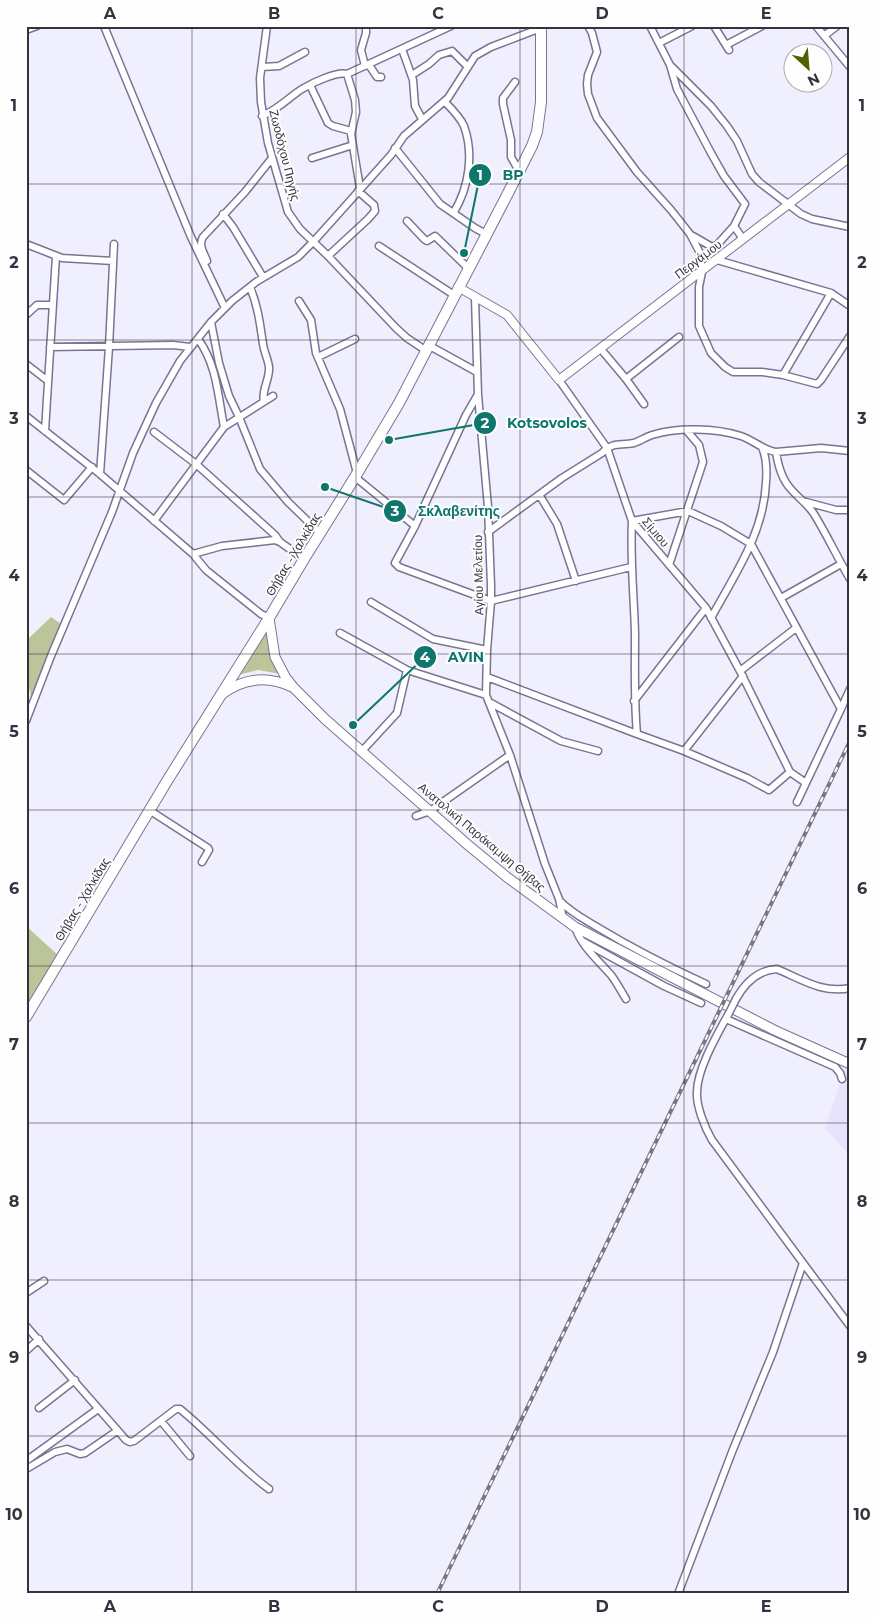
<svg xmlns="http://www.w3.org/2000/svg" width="876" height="1620" viewBox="0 0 876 1620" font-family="Montserrat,sans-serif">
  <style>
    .built { fill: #e7e3fd }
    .green { fill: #bcc59a }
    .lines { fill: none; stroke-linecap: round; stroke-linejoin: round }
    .minor-casing { stroke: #797494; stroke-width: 9 }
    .tertiary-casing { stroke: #797494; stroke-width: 10 }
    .secondary-casing { stroke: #797494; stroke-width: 11 }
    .primary-casing { stroke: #797494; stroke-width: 12 }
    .minor { stroke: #fff; stroke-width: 6 }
    .tertiary { stroke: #fff; stroke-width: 8 }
    .secondary { stroke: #fff; stroke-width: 9 }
    .primary { stroke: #fff; stroke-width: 10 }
    .rail-casing { stroke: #777683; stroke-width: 4 }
    .rail { stroke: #fefefe; stroke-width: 2; stroke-dasharray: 5.5; stroke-linecap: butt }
    .minor-bridge-casing { stroke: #797494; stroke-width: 9; stroke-linecap: butt }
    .minor-bridge { stroke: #fff; stroke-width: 6 }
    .grid { fill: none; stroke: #34323f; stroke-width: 1; stroke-opacity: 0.55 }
    .labels { text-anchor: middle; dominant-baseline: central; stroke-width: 4; stroke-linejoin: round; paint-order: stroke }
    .street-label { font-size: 12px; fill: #34323f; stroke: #fefefe }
    .leader { fill: none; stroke: #0f766e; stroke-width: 2 }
    .callout-dot { fill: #0f766e; stroke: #fefefe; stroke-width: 2 }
    .mark-label { font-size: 15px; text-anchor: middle; font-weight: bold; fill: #fff }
    .callout-label { font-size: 14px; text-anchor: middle; font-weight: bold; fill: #0f766e; stroke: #fefefe; stroke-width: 4; stroke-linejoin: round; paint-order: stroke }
    .neatline { fill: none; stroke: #34323f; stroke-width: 2 }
    .grid-label { font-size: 16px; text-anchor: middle; font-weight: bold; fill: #34323f }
  </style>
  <rect width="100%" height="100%" fill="#f0effd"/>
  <path class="built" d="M850,1054V1156L825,1128Z"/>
  <path class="green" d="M51,617L61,624L31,697L26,673V641Z
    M267,630L270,652L280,674L258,670L238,675Z
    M26,926L58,955L26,1005Z"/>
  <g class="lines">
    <defs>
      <path id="minor" d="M104,26L191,237L225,308
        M267,26L260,78L261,102L268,143L288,212L300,229L328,256L396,328L407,338L425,350
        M588,26L592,33L597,52L588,75L587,84L588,94L597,118L637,172L671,210L690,234L700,253L702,272L699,287V326L711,353L725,367L733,372H762L783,375L817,384L821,380L850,336
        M650,26L670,65L677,89L711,153L724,176L745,204L734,226L743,239
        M714,26L729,50
        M816,26L850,67
        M26,30L37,26
        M824,36L837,26
        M659,43L692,26
        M726,45L762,26
        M402,49L413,80L415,106L422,119
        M369,65L377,77H381
        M670,65L711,106L727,126L737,141L752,174L759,182L801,214L812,219L850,227
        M365,66L361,50L366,33V26
        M262,67L279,66L305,52
        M412,75L429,64L439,55L452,51L468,67
        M515,82L503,98V104L511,140V157L519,171
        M310,85L328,123L333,126L351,131
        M445,102C452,109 460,117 464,126C474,154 469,187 454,212
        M262,116C280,108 288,98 302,89C312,83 337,71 347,74
        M395,148L440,204L475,228L486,234
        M312,158L353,145
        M360,188L351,134L356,112L355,100L347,74L451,26
        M223,214L233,227L263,277
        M407,221L424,239L427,241L435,236L468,268
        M693,236L712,247L717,245L734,226
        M26,244L62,258L113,261
        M379,246L454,295
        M328,256L368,219L375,211L374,205L358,191
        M717,260L831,293L850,306
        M207,261C204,253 198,245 203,237L245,192L272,158
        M250,287C258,306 260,324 263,344C264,352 268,359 269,367C270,379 261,391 264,401
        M475,298L478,395L488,507L491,585V601L487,650L486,695L510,755L545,864L559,899L563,918
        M299,301L311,320L316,353L340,409L357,473
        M26,315L37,305H53
        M211,322L219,363L229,396L239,417L260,469L288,502L320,533
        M198,339C217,365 218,396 224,427
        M428,345L477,372
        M50,347L173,345L190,347
        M600,348L626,379L644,404
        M318,357L355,339
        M26,364L48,381
        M783,375L831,293
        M626,379L679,337
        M559,380L607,448L632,521L706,608L740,671L790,772
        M477,396L466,415L415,526L395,563L399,567L491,601L631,567
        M26,416L100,474L193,554L206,570L261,614L269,618
        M45,431L56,256
        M154,432L196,464L275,535L280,542
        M776,452C778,465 781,478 790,488C798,498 807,503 814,514C827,535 837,557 850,579
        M26,470L64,500L92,467
        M100,474L109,347L114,244
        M355,477L415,526
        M540,496L557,524L576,581
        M806,502L836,510H850
        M154,521L224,427L273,396
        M488,532L562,478L602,453C614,441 619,446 634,443C640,441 646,437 652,435C677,427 716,428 741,436C753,440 763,450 776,452L821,448L850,451
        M193,554L222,546L275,540L280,542L304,559
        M669,565L703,462L699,445L687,431
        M781,598L841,564
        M371,602L433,639L487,650
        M711,618C735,574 764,533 766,482C767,470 767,459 762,447
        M340,633L407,670L486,695
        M740,671L796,628
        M487,677L637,734
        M634,701L706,608
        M489,702L561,741L598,751
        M841,709L850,689
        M26,721L51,656L112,512L133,453L156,403L180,361L211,322L232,301L256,282L298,257L314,241L391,155L404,136L448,98L475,56L491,47L541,28
        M362,751L397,713L407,670
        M684,751L743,676
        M790,772L769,790L747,778L684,751L637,734C634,701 635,667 635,633C634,596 630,559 632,521L688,511L721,526L751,544L841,709L797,802
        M790,772L806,783
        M149,810L208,848L209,850L202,862
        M416,816L430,811L510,755
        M560,901C570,912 584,919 597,927C632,948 669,967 706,984
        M575,927C581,946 598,960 611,975C617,983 621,991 626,999
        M582,941L664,986L701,1003
        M736,999C745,983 758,970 777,969C801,979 823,994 850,988
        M726,1019L835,1067L840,1073L842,1079
        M803,1263L850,1326
        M26,1293L44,1281
        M26,1326L126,1440L130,1442L134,1441L176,1409H180C211,1434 236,1465 269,1489
        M26,1351L39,1339
        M39,1408L75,1380
        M161,1421L190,1456
        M26,1461L98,1409
        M28,1468L55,1452L67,1449L80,1454L85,1453L117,1431
        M678,1594L732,1452L773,1352L803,1263L712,1140C705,1128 696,1106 697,1092C697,1069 718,1033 729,1013"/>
      <path id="tertiary" d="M458,287L507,315L559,380L850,157"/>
      <path id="secondary" d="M269,618L275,657L286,678L294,688L325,719L468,845L508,878L575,927L774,1030L850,1064
        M222,694C244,678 267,675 292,687"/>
      <path id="primary" d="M26,1017L167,781L269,618L304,559L355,477L399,403L505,199L532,146L537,132L541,102V26"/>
    </defs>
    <use href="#minor" class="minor-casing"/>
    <use href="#tertiary" class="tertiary-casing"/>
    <use href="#secondary" class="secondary-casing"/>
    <use href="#primary" class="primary-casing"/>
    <use href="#minor" class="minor"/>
    <use href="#tertiary" class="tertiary"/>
    <use href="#secondary" class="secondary"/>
    <use href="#primary" class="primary"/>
    <defs>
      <path id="rail" d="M437,1594L850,741"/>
    </defs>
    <use href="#rail" class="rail-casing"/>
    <use href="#rail" class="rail"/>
    <defs>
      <path id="minor-bridge" d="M729,1013L736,999"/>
    </defs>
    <use href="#minor-bridge" class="minor-bridge-casing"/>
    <use href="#minor-bridge" class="minor-bridge"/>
  </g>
  <path class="grid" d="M192,26V1594M356,26V1594M520,26V1594M684,26V1594M26,184H850M26,340H850M26,497H850M26,654H850M26,810H850M26,966H850M26,1123H850M26,1280H850M26,1436H850"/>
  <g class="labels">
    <g class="street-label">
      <text transform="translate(285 155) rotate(76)">Ζωοδόχου Πηγής</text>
      <text transform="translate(698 259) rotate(-37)">Περγάμου</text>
      <text transform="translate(656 532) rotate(50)">Σίμιου</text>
      <text transform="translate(293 554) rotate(-59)">Θήβας - Χαλκίδας</text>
      <text transform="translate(478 575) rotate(-91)">Αγίου Μελετίου</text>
      <text transform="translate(482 837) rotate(40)">Ανατολική Παράκαμψη Θήβας</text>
      <text transform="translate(82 899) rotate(-59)">Θήβας - Χαλκίδας</text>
    </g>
  </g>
  <path class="leader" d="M464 253L480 175M389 440L485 423M325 487L395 511M353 725L425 657"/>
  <g class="callout-dot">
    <circle cx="464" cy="253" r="5"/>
    <circle cx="389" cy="440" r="5"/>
    <circle cx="325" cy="487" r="5"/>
    <circle cx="353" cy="725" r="5"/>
    <circle cx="480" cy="175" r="12"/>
    <circle cx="485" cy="423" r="12"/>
    <circle cx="395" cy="511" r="12"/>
    <circle cx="425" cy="657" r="12"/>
  </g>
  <g class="mark-label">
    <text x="480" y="180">1</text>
    <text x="485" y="428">2</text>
    <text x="395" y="516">3</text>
    <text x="425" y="662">4</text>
  </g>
  <g class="callout-label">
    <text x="513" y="180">BP</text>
    <text x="547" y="428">Kotsovolos</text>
    <text x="459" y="516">Σκλαβενίτης</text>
    <text x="466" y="662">AVIN</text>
  </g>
  <rect width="876" height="1620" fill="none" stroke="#fefefe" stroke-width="55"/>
  <g transform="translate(808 68) rotate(154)"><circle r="24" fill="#fefefe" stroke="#adacb2"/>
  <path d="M0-4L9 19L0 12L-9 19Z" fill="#516003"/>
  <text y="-8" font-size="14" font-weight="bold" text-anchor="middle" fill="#34323f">N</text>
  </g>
  <rect x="28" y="28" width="820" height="1564" class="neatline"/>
  <g class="grid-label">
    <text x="110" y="19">A</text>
    <text x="274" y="19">B</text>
    <text x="438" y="19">C</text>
    <text x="602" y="19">D</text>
    <text x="766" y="19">E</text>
    <text x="14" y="111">1</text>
    <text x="862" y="111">1</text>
    <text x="14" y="268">2</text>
    <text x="862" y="268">2</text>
    <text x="14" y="424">3</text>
    <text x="862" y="424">3</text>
    <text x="14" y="581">4</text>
    <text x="862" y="581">4</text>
    <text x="14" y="737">5</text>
    <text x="862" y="737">5</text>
    <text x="14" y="894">6</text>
    <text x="862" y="894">6</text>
    <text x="14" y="1050">7</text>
    <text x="862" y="1050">7</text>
    <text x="14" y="1207">8</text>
    <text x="862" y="1207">8</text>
    <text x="14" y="1363">9</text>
    <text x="862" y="1363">9</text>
    <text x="14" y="1520">10</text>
    <text x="862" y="1520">10</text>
    <text x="110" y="1612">A</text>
    <text x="274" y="1612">B</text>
    <text x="438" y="1612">C</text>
    <text x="602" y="1612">D</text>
    <text x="766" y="1612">E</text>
  </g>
</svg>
